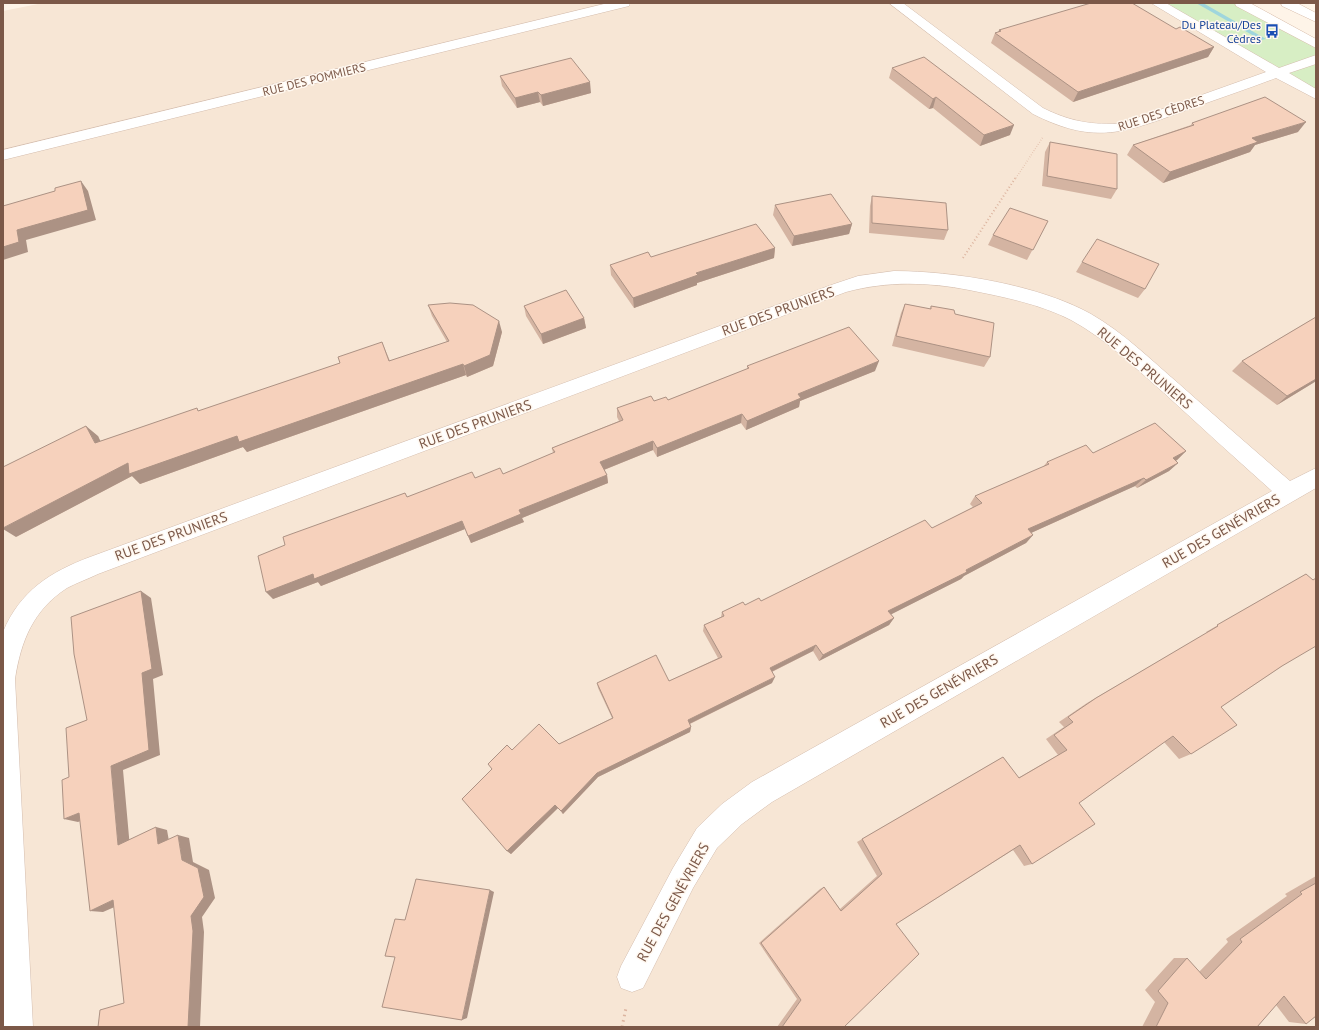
<svg xmlns="http://www.w3.org/2000/svg" width="1319" height="1030" viewBox="0 0 1319 1030" font-family="'PT Sans',sans-serif">
  <style>
    .residential { fill: #f7e6d5 }
    .green { fill: #d7eec4 }
    .lines { fill: none; stroke-linecap: round; stroke-linejoin: round }
    .stream { fill: #9fd6dd; fill-rule: evenodd }
    .minor-casing { stroke: #d4bdae; stroke-width: 1 }
    .secondary-casing { stroke: #d8bdab; stroke-width: 1 }
    .path-far2 { stroke: #dcb49f; stroke-width: 1.5; stroke-dasharray: 0.5 2; stroke-linecap: butt }
    .path-far1 { stroke: #dcb49f; stroke-width: 2; stroke-dasharray: 1 2.5; stroke-linecap: butt }
    .path { stroke: #dcb49f; stroke-width: 3; stroke-dasharray: 1.5 4; stroke-linecap: butt }
    .minor { fill: #fff; fill-rule: evenodd }
    .secondary { fill: #fff; fill-rule: evenodd }
    .wall { fill: #d4b4a2 }
    .shaded-wall { fill: #ac9284 }
    .building { fill: #f6d1bc; stroke: #ac9284 }
    .labels { text-anchor: middle; dominant-baseline: central; stroke-width: 3; stroke-linejoin: round; paint-order: stroke }
    .far-transit-label { font-size: 12px; fill: #164399; stroke: #fff8f0; text-anchor: end }
    .far-street-label { font-size: 12px; fill: #7b5848; stroke: #fff8f0 }
    .street-label { font-size: 14px; fill: #7b5848; stroke: #fff8f0 }
  </style>
  <rect width="100%" height="100%" fill="#fef4e8"/>
  <path class="residential" d="M43,3H1157L1316,95V1027H3V11Z"/>
  <path class="green" d="M1157,3H1241L1316,44V95Z"/>
  <g class="lines">
    <path class="stream" d="M1196,3H1203L1266,39L1261,40Z"/>
    <defs>
      <path id="minor" d="M608,3H630L629,6L3,160V150Z
        M889,3H903L1043,108C1069,121 1093,126 1123,123L1266,72L1151,3H1166L1279,68L1316,55V64L1289,73L1316,89V99L1276,78C1247,89 1217,99 1187,110C1126,132 1096,146 1033,114Z
        M894,271C954,271 1039,285 1091,314C1124,333 1150,359 1178,383C1215,416 1253,449 1290,481L1316,468V488L772,802L742,824L717,848L693,888L643,988L632,992L621,988L617,977L621,966L673,868L697,828L722,804L752,782L1272,491C1236,459 1200,426 1164,393C1134,367 1106,339 1071,320C1040,304 1004,297 969,290C928,282 887,281 846,292L98,574C88,579 76,583 67,588C33,610 21,641 15,679L33,1027H3V632C20,591 50,572 90,557L834,284L858,276Z"/>
      <path id="secondary" d="M1235,3H1250L1316,39V48L1236,6Z
        M1281,3H1297L1316,13V22L1282,6Z"/>
    </defs>
    <use href="#minor" class="minor-casing"/>
    <use href="#secondary" class="secondary-casing"/>
    <path class="path-far2" d="M1016,178L1043,137"/>
    <path class="path-far1" d="M963,258L1016,177"/>
    <path class="path" d="M622,1027L626,1008"/>
    <use href="#minor" class="minor"/>
    <use href="#secondary" class="secondary"/>
  </g>
  <path class="wall" d="M1176,29L1214,47L1208,57L1073,102L991,43L995,33L998,32L999,30Z
    M892,68L1010,135L980,146L933,108L929,109L889,78Z
    M500,76L591,93L543,106L540,102L517,108L502,86Z
    M1192,123L1298,132L1255,145L1250,152L1163,183L1127,155L1133,145L1191,125Z
    M1050,142L1117,189L1111,199L1042,186L1045,152Z
    M872,196L948,230L944,240L869,233L870,206Z
    M775,205L852,224L849,234L792,246L773,215Z
    M1048,221L1027,260L988,245L993,235Z
    M775,248L774,258L697,283V285L634,308L611,275L610,265L651,257Z
    M1082,262L1145,289L1138,298L1076,272Z
    M905,304L930,309L931,306L955,314L990,357L984,367L892,346L901,313Z
    M428,305L502,332L493,366L467,377L466,375L247,452L243,447L140,484L132,476L16,537L98,436L100,441L200,411L340,363L382,342L390,361L447,342L432,316Z
    M524,306L584,318L586,328L543,344L526,316Z
    M1316,317V381L1313,383L1277,405L1232,371L1242,361Z
    M747,366L875,371L800,401L799,407L746,430L741,423L657,457L653,450L604,470L607,475L608,483L522,518L524,522L471,543L465,529L321,586L318,582L273,599L285,545L405,493L407,497L475,478L503,474L553,453L552,448L619,421L617,417V408L654,401L668,400L747,369Z
    M1186,451L1176,461L1178,463L1169,471L1137,488L1135,486L1031,533L1033,535L1026,543L964,576L961,579L891,614L894,618L889,625L819,661L813,651L772,672V683L690,724L691,727L690,732L598,777L563,814L558,808L511,854L507,851L512,750L559,744L612,718L598,688L597,683L669,681L718,658L703,631L704,625L721,617L722,612L761,601L932,528L973,507L970,504L975,496L1043,467L1047,462L1093,453Z
    M1306,574L1282,666L1221,707L1191,754L1179,759L1164,742L1079,803L1032,864L1024,866L1013,850L896,924L844,1027H777L797,999L759,943L820,889L824,887L840,909L877,876L857,842L1003,757L1018,778L1058,755L1046,739L1064,727L1059,722L1087,703L1207,633L1206,632Z
    M1316,876V1016L1306,1024L1289,1022L1276,1005L1257,1027H1142L1155,1002L1145,990L1174,958H1187L1199,972L1228,942L1226,939L1287,896L1285,894Z"/>
  <path class="shaded-wall" d="M1214,47L1208,57L1073,102L1078,92Z
    M590,82L591,93L543,106L541,95Z
    M538,92L540,102L517,108L515,98Z
    M936,97L933,108L929,109L933,99Z
    M1306,122L1298,132L1255,145L1250,152L1163,183L1170,172L1252,138Z
    M1014,125L1010,135L980,146L984,135Z
    M81,181L88,191L96,220L26,240L28,252L3,260V247L17,230Z
    M852,224L849,234L792,246L794,236Z
    M775,248L774,258L697,283V285L634,308L633,298L696,273Z
    M584,318L586,328L543,344L541,334Z
    M499,321L502,332L493,366L467,377L464,366Z
    M879,361L875,371L800,401L799,407L746,430L747,421L798,394Z
    M463,364L466,375L247,452L243,447L140,484L132,476L16,537L3,529V528L128,463L237,436Z
    M1316,379V381L1313,383L1277,405L1287,396Z
    M742,414L741,423L657,457V448Z
    M86,426L98,436L106,453L95,443Z
    M653,441V450L601,471L600,462Z
    M1186,451L1177,460L1164,467L1173,458Z
    M1178,463L1169,471L1137,488L1146,480Z
    M607,475L608,483L522,518L524,522L471,543L468,536L519,510Z
    M1144,478L1135,486L1022,537L1028,529Z
    M462,521L465,529L321,586L318,582L273,599L266,592L313,574Z
    M1033,535L1026,543L964,576L961,579L884,618L888,611Z
    M141,591L151,598L163,675L153,679L160,755L123,770L130,848L118,845L111,766L142,673Z
    M894,618L889,625L819,661L823,655Z
    M816,645L813,651L767,674L770,668Z
    M775,677L772,683L687,725L688,720Z
    M691,727L690,732L598,777L563,814L561,811L597,773Z
    M555,805L558,808L511,854L507,851Z
    M79,813L92,816L78,822L64,819Z
    M156,827L167,830L170,847L158,844Z
    M178,835L189,838L193,862L209,870L215,898L202,917L204,932L200,1027H188L182,860Z
    M490,890L494,892L467,1018L462,1020Z
    M113,900L126,902L103,912L90,911Z"/>
  <path class="building" d="M1091,3H1132L1176,29L1180,27L1214,47L1078,92L995,33L1001,31L999,30Z
    M924,57L1014,125L984,135L936,97L933,99L892,68Z
    M571,58L590,82L541,95L538,92L515,98L500,76Z
    M1265,97L1306,122L1252,138L1258,142L1170,172L1133,145L1194,125L1192,123Z
    M1050,142L1117,154V189L1047,176Z
    M81,181L88,210L17,230L19,242L3,247V206L55,191V188Z
    M831,194L852,224L794,236L775,205Z
    M872,196L946,203L948,230L872,223Z
    M1010,208L1048,221L1033,250L993,235Z
    M756,224L775,248L696,273L698,275L633,298L610,265L648,252L651,257Z
    M1097,239L1159,264L1145,289L1082,262Z
    M566,290L584,318L541,334L524,306Z
    M450,303L473,305L499,321L490,355L464,366L463,364L239,442L237,436L129,474L128,463L3,528V467L86,426L95,443L197,408L198,411L340,363L338,357L382,342L389,361L449,341L428,305Z
    M905,304L931,309V306L954,310L955,314L994,323L990,357L896,336Z
    M1316,317V379L1287,396L1242,361Z
    M849,327L879,361L798,394L801,398L747,421L742,414L657,448L653,441L600,462L607,475L519,510L521,514L468,536L462,521L314,579L313,574L266,592L258,556L285,545L283,537L405,493L407,497L472,472L475,478L500,468L503,474L555,452L552,448L623,420L617,408L651,396L654,401L666,397L668,400L749,368L747,366Z
    M1155,423L1186,451L1173,458L1178,463L1146,480L1144,478L1028,529L1033,535L966,570L967,572L888,611L894,618L823,655L816,645L770,668L775,677L688,720L691,727L597,773L561,811L555,805L507,851L462,799L492,769L488,764L507,745L512,750L539,724L559,744L613,718L597,683L656,655L669,681L722,657L704,625L724,616L722,612L743,602L745,605L759,598L761,601L925,520L932,528L982,503L975,496L1049,464L1047,462L1086,445L1093,453Z
    M1306,574L1313,580L1316,578V646L1282,666L1221,707L1237,725L1191,754L1173,736L1079,803L1095,824L1032,864L1020,845L896,924L919,954L844,1027H782L801,1000L761,943L824,887L841,911L882,874L862,839L1003,757L1019,778L1067,750L1054,735L1073,722L1068,717L1096,698L1218,626L1217,625Z
    M141,591L152,669L142,673L149,750L111,766L118,845L156,827L158,844L178,835L182,860L198,868L204,897L191,916L193,931L188,1027H98L100,1010L124,1003L113,900L90,911L79,813L64,819L62,780L69,777L66,728L87,720L74,654L71,617Z
    M416,879L490,890L462,1020L382,1007L395,957L385,956L395,919L405,920Z
    M1316,883V1016L1306,1024L1284,996L1257,1027H1156L1168,1003L1158,991L1187,958L1206,979L1242,942L1240,939L1302,894L1300,892Z"/>
  <defs>
    <symbol id="bus-bare" viewBox="-9 -9 18 18"><path d="M-5-6H5V4H4V6H2V4H-2V6H-4V4H-5ZM-3.5-4V0h7V-4ZM-3.5 1.2v1.5H-2V1.2ZM2 1.2v1.5H3.5V1.2Z" fill="#1a4fb4" stroke="#fff8f0" stroke-width="2.5" paint-order="stroke"/></symbol>
  </defs>
  <g fill-rule="evenodd">
    <use href="#bus-bare" x="1262" y="21" width="20" height="20"/>
  </g>
  <g class="labels">
    <g class="far-transit-label">
      <text x="1261" y="24">Du Plateau/Des<tspan x="1261" dy="14">Cèdres</tspan></text>
    </g>
    <g class="far-street-label">
      <text transform="translate(314 79) rotate(-14)">RUE DES POMMIERS</text>
      <text transform="translate(1161 113) rotate(-18)">RUE DES CÈDRES</text>
    </g>
    <g class="street-label">
      <text transform="translate(778 311) rotate(-20)">RUE DES PRUNIERS</text>
      <text transform="translate(1145 368) rotate(40)">RUE DES PRUNIERS</text>
      <text transform="translate(475 424) rotate(-20)">RUE DES PRUNIERS</text>
      <text transform="translate(1221 531) rotate(-30)">RUE DES GENÉVRIERS</text>
      <text transform="translate(171 536) rotate(-20)">RUE DES PRUNIERS</text>
      <text transform="translate(939 691) rotate(-30)">RUE DES GENÉVRIERS</text>
      <text transform="translate(673 902) rotate(-61)">RUE DES GENÉVRIERS</text>
    </g>
  </g>
  <rect width="1319" height="1030" fill="none" stroke="#7b5848" stroke-width="8"/>
</svg>
